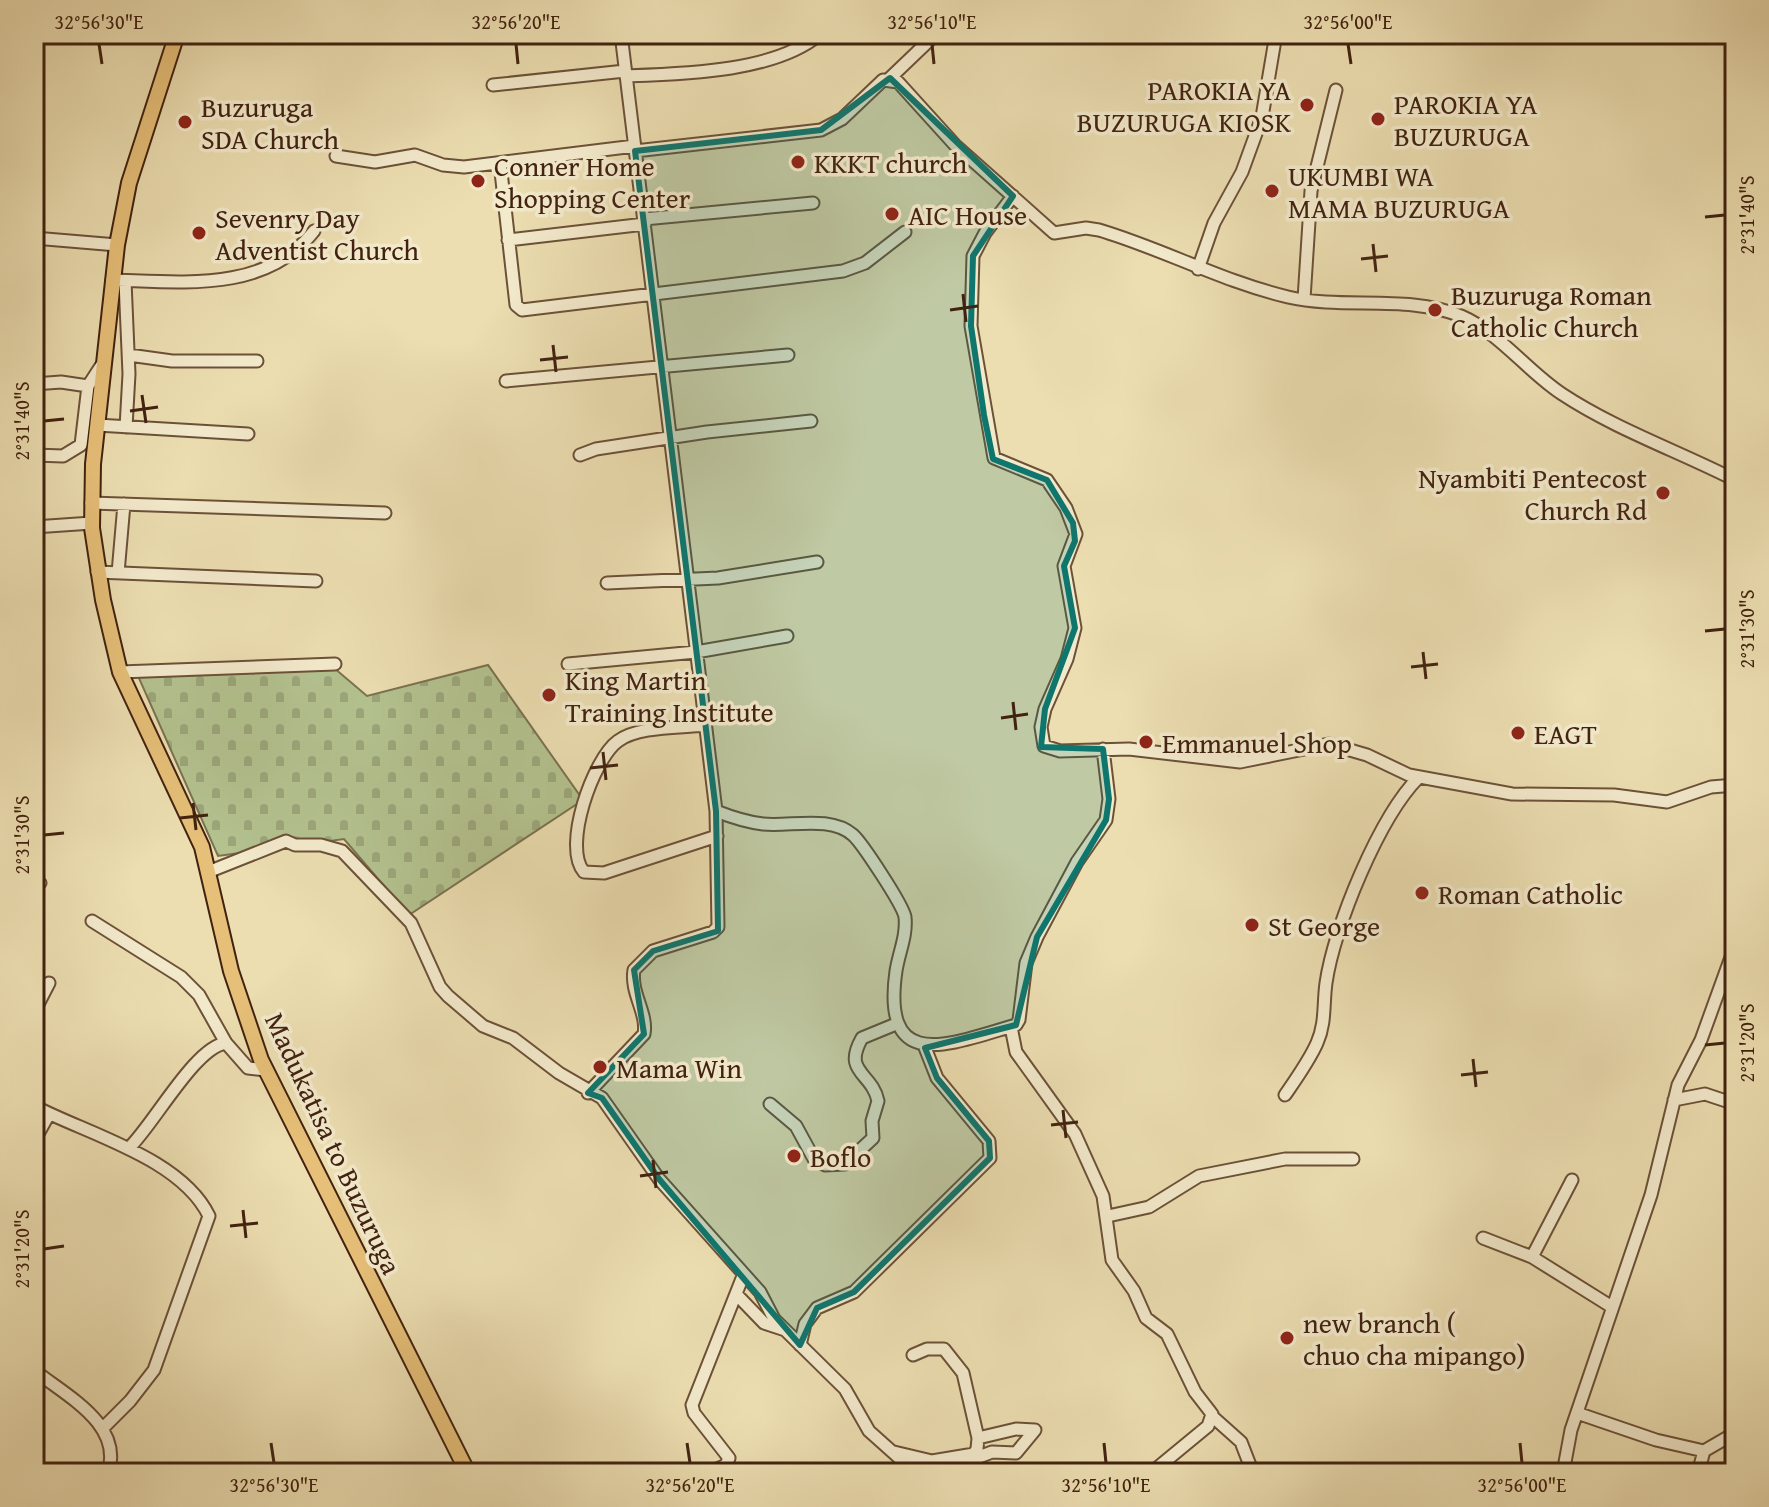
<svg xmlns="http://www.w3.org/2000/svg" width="1769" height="1507" viewBox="0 0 1769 1507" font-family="'Gentium Book Plus',serif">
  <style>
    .cemetery { fill: url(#cemetery-stones); stroke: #7a7250; stroke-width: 2 }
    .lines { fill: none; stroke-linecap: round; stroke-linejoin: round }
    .minor-casing { stroke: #6c5138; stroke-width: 15 }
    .major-casing { stroke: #412210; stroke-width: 18 }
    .minor { stroke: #f3eacc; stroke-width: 11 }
    .major { stroke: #e6bf78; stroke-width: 14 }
    .marked { fill: #0f766e; fill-opacity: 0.2; stroke: #0f766e; stroke-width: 6; stroke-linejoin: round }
    .ticks { fill: none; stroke: #412210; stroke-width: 3 }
    .poi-dot { fill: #8f2418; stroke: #f3eacc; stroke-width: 3 }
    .labels { text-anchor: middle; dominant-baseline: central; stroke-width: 7; stroke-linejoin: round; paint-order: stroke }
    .poi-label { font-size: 28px; fill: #412210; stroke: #f3eacc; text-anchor: start }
    .street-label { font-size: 28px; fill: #412210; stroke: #f3eacc }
    .neatline { fill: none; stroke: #412210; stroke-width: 3 }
    .ticks-label { font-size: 20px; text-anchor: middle; fill: #412210 }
  </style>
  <defs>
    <pattern id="cemetery-stones" width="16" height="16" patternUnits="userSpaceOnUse" patternTransform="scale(2)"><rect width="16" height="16" fill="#b3c28f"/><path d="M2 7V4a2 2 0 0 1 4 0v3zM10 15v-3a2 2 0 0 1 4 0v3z" fill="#9ba67a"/></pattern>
  </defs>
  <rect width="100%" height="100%" fill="#ecdeb1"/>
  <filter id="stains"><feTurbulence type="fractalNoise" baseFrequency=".0025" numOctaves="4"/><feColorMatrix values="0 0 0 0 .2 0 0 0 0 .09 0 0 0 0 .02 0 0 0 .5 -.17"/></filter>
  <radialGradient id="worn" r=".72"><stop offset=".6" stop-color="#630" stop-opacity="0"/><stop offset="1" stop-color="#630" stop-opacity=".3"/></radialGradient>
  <path class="cemetery" d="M327,662L367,696L488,665L583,800L409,915L344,839L218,856L138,676Z"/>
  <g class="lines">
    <defs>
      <path id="minor" d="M626,76C684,74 775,72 820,34
        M890,78L936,34
        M493,85L625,71
        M34,100V116
        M635,151L821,130L842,119L883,80L898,82L955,145L1054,233L1086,228L1099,230C1163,249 1221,281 1288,297C1345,310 1407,294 1461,316C1500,333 1527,371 1562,394C1615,429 1678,451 1735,480
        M336,156L375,162L415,155L443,165L464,167L635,146
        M500,163L516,305L522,310L843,271L865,263L905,232
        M1013,196L985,233L973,256L971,326L994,458L1047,480L1066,508L1076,534L1064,566L1075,628L1067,659L1045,709L1041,727L1044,746L1060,751L1129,749L1240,762L1329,744L1367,755L1409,775L1512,794L1614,795L1667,802L1711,787L1735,785
        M644,219L813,203
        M34,238L117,245
        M508,240L645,224
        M1198,269L1214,223L1242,172L1262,117L1276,34
        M112,280C182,282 266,293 314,231
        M125,281L129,374L126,427
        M1304,299L1311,191L1336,90
        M129,355L172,361H257
        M506,381L788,355
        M34,384L61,382L88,386L101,366
        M97,425L248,434
        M34,455L63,456L81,445L88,386
        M580,455L596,449L707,432L811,421
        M91,503L385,513
        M34,527L92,523
        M97,572L316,581
        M118,573L124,504
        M607,583L718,578L817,562
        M568,664L696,652L787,636
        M120,672L335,664
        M704,725C680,728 638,726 618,741C593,759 562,847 584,872L604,873L717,836
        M716,811C731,817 746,822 763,824C790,827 830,815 853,835C862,843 903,905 905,917C907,936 899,952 896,971C881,1075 950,1044 1016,1025L1019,1020L1026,963L1037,937L1077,862L1106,820L1109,799L1103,749
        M208,872L286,841L295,845H321L342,851L411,923L440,987L448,996L483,1026L513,1038L559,1073L602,1098L659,1179L760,1292L774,1319L845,1389L869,1431L916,1473
        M34,881L40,883
        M92,921L181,977L199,995L226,1043
        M34,1012L49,983
        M1011,1027L1016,1052L1075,1134L1103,1196L1112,1260L1134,1291L1146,1318L1167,1334L1195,1392L1212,1414L1208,1426L1151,1473
        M588,1093L644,1034C648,1013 630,993 634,970L653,951L713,932L718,927L716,811L621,34
        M1285,1095C1296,1079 1309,1061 1317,1043C1326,1023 1323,1004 1326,983C1334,927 1379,817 1419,777
        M1674,1100L1705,1094L1735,1104
        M770,1104L796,1126L814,1159L825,1165L845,1164L873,1138L872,1121L878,1101C872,1072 842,1073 862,1038L896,1024
        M34,1106C87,1134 181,1158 209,1216L154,1370L130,1401L104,1427
        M34,1141L49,1114
        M129,1148C154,1124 195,1047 226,1043L248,1068L266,1070
        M1108,1216L1149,1207L1199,1176L1285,1159H1353
        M1483,1238L1532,1257L1612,1307
        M1532,1257L1572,1180
        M738,1296L764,1323L785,1330
        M800,1345L805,1324L817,1308L854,1292L990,1158L989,1141L937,1078L924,1045
        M913,1355L927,1349H944L963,1373L978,1438L977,1449L961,1473
        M34,1370C66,1396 124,1424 108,1473
        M1577,1413L1656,1440L1704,1451L1735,1433
        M1213,1417L1241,1442L1253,1473
        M894,1452L932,1461L974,1454
        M971,1460L992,1452L1016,1453L1035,1430L1016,1429L978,1438
        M708,1473L726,1465L729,1458L694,1413L692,1405L743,1276
        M1563,1473L1571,1430L1651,1195L1678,1085L1701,1040L1735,946
        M1698,1473L1704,1451"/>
      <path id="major" d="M177,34L129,183L117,245L93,464L92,528L103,600L120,672L202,847L231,971L261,1060L468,1473"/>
    </defs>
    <use href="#minor" class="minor-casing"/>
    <use href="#major" class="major-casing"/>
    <use href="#minor" class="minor"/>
    <use href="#major" class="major"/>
  </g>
  <path class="marked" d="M890,78L1013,196L973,256L971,326L984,415L993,459L1047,480L1073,523L1075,541L1064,566L1075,628L1045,709L1041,747L1103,749L1109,799L1106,820L1037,937L1016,1025L925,1048L937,1078L989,1141L990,1158L854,1292L817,1308L800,1345L659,1179L602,1098L588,1093L644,1034L634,970L653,951L718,931L716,811L635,151L821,130Z"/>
  <path class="ticks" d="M99,44L102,64M516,44L518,64M932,44L934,64M1348,44L1351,64M1705,217L1725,215M1373,244L1376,272M1361,259L1388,256M963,294L966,322M950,310L978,306M553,345L556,372M540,360L568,357M142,395L146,423M130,411L158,407M44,421L64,419M1705,631L1725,629M1423,652L1426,679M1411,667L1438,664M1013,702L1016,730M1001,718L1028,714M603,752L606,780M590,768L618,765M193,803L196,830M180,818L208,815M44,835L64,833M1705,1045L1725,1043M1473,1059L1476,1087M1461,1075L1488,1072M1063,1110L1066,1138M1051,1125L1078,1122M653,1160L656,1188M640,1176L668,1172M243,1210L246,1238M230,1226L258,1223M44,1249L64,1246M271,1443L274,1463M687,1443L690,1463M1104,1443L1106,1463M1520,1443L1522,1463"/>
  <g class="poi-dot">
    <circle cx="1307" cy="105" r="8"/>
    <circle cx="1378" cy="119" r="8"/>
    <circle cx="185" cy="122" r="8"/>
    <circle cx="798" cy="162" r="8"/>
    <circle cx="478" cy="181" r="8"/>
    <circle cx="1272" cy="191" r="8"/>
    <circle cx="892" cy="214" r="8"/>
    <circle cx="199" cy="233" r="8"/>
    <circle cx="1435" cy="310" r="8"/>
    <circle cx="1663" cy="493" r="8"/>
    <circle cx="549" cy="695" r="8"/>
    <circle cx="1518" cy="733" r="8"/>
    <circle cx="1146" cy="742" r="8"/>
    <circle cx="1422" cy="893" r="8"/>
    <circle cx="1252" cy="925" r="8"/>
    <circle cx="600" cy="1067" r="8"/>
    <circle cx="794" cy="1156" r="8"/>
    <circle cx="1287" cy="1338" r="8"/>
  </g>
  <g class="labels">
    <g class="poi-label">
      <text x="1291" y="89" text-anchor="end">PAROKIA YA<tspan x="1291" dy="32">BUZURUGA KIOSK</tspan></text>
      <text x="1394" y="103">PAROKIA YA<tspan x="1394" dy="32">BUZURUGA</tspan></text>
      <text x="201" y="106">Buzuruga<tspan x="201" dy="32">SDA Church</tspan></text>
      <text x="814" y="162">KKKT church</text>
      <text x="494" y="165">Conner Home<tspan x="494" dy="32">Shopping Center</tspan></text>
      <text x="1288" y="175">UKUMBI WA<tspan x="1288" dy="32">MAMA BUZURUGA</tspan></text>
      <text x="908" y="214">AIC House</text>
      <text x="215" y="217">Sevenry Day<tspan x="215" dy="32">Adventist Church</tspan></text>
      <text x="1451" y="294">Buzuruga Roman<tspan x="1451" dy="32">Catholic Church</tspan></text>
      <text x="1647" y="477" text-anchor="end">Nyambiti Pentecost<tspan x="1647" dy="32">Church Rd</tspan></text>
      <text x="565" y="679">King Martin<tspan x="565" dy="32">Training Institute</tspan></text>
      <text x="1534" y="733">EAGT</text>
      <text x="1162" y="742">Emmanuel Shop</text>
      <text x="1438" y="893">Roman Catholic</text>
      <text x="1268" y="925">St George</text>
      <text x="616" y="1067">Mama Win</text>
      <text x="810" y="1156">Boflo</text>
      <text x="1303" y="1322">new branch (<tspan x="1303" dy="32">chuo cha mipango)</tspan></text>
    </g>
    <g class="street-label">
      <text transform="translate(334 1143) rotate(65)">Madukatisa to Buzuruga</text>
    </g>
  </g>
  <rect width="1769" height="1507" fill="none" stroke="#ecdeb1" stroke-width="88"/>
  <rect x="44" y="44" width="1681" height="1419" class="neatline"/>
  <g class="ticks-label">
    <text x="99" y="29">32°56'30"E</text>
    <text x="516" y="29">32°56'20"E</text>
    <text x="932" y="29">32°56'10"E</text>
    <text x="1348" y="29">32°56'00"E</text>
    <text transform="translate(1747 215) rotate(-90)" y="7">2°31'40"S</text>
    <text transform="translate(22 421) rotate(-90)" y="7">2°31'40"S</text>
    <text transform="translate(1747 629) rotate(-90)" y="7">2°31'30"S</text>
    <text transform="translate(22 835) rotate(-90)" y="7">2°31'30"S</text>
    <text transform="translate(1747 1043) rotate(-90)" y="7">2°31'20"S</text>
    <text transform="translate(22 1249) rotate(-90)" y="7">2°31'20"S</text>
    <text x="274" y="1492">32°56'30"E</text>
    <text x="690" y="1492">32°56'20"E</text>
    <text x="1106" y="1492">32°56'10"E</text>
    <text x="1522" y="1492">32°56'00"E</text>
  </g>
  <rect width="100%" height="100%" filter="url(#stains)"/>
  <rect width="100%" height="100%" fill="url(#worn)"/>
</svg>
